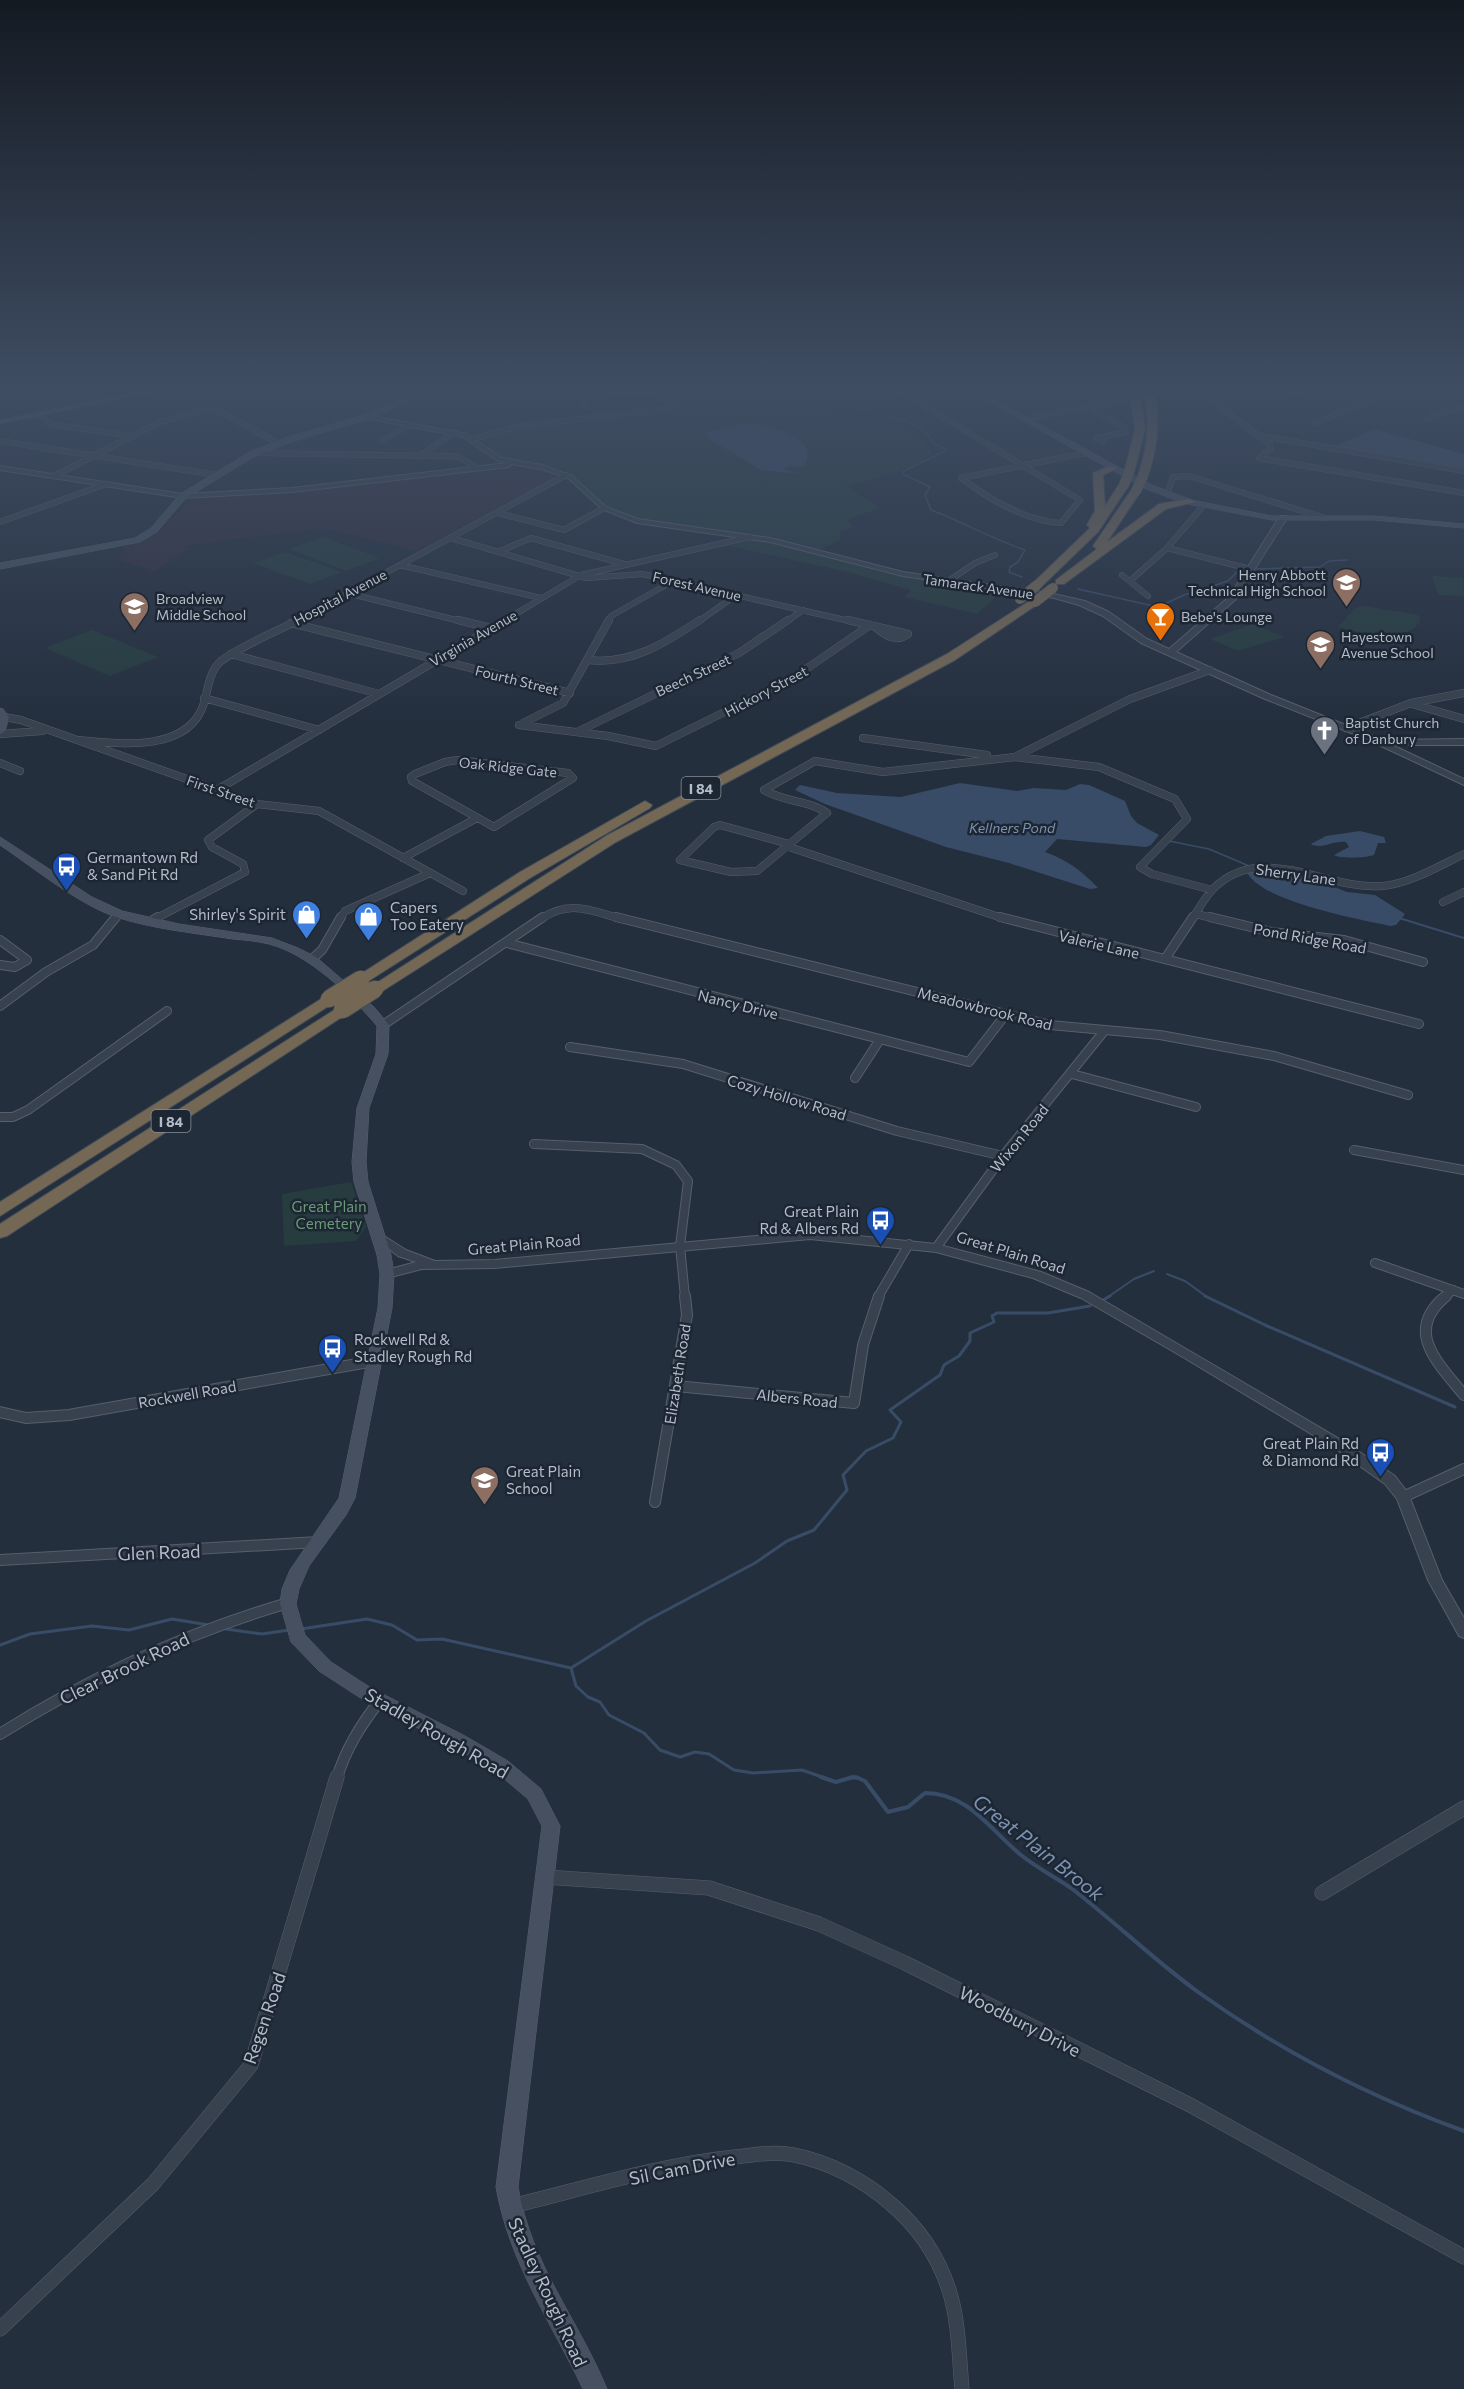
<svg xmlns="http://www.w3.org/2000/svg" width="1464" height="2389" viewBox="0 0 1464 2389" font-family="Commissioner,sans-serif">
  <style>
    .medical { fill: #32303f }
    .green { fill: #263c3f }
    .water { fill: #394c67 }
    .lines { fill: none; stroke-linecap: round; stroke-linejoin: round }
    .stream-far3 { stroke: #394c67; stroke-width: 1.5 }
    .stream-far2 { stroke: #394c67; stroke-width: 2 }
    .stream-far1 { stroke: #394c67; stroke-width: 3 }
    .stream { stroke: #394c67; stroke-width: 4 }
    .minor-far4-casing { stroke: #565f6c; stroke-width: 6 }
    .minor-far3-casing { stroke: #565f6c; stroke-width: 8 }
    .minor-far2-casing { stroke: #565f6c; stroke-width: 10 }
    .minor-far1-casing { stroke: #565f6c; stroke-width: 12 }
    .minor-casing { stroke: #565f6c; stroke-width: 15 }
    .tertiary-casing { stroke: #565f6c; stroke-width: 2 }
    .secondary-casing { stroke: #565f6c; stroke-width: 1 }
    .primary-casing { stroke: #414a57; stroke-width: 1 }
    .motorway-casing { stroke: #434c59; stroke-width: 2 }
    .minor-far4 { stroke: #38414e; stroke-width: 5 }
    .minor-far3 { stroke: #38414e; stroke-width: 7 }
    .minor-far2 { stroke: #38414e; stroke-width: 8 }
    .minor-far1 { stroke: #38414e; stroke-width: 10 }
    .minor { stroke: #38414e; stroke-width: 14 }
    .tertiary { fill: #38414e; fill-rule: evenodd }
    .secondary { fill: #465061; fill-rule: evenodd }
    .primary { fill: #56606e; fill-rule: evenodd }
    .motorway { fill: #746855; fill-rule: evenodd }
    .minor-bridge-casing { stroke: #565f6c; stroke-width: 6; stroke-linecap: butt }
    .motorway-bridge-far1-casing { stroke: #434c59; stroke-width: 11; stroke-linecap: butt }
    .motorway-bridge-casing { stroke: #434c59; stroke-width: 19; stroke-linecap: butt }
    .minor-bridge { stroke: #38414e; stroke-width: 5 }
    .motorway-bridge-far1 { stroke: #746855; stroke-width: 10 }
    .motorway-bridge { stroke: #746855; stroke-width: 17 }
    .labels { text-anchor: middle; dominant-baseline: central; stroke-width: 5; stroke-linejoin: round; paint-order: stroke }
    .far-poi-label { font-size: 14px; fill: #b4bcc9; stroke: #1d2633; text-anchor: start }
    .far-street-label { font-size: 14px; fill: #b4bcc9; stroke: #1d2633 }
    .shield { fill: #1d2633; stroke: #878f9c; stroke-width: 1.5 }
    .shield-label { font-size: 14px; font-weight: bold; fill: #b4bcc9 }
    .far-water-label { font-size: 14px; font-style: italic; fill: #7c92b1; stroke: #1d2633 }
    .poi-label { font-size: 15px; fill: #b4bcc9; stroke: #1d2633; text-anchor: start }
    .street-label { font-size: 15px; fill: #b4bcc9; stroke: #1d2633 }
    .park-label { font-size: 15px; fill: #6b9a76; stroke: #1d2633 }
    .near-street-label { font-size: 18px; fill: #b4bcc9; stroke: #1d2633 }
    .near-water-label { font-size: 20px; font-style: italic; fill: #7c92b1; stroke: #1d2633 }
  </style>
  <rect width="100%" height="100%" fill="#242f3e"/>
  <path class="medical" d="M512,466L537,467L553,472L555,478L417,551L323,528L183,546L191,548L155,571L118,560L125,546L155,535L192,499L280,493Z"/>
  <path class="green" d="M660,387H817L822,393L829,412C865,421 909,417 933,452C919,470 868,479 846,486L880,508L846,520L853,526L841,532L839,541L814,552L884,573L1001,592L977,614L905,597L911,590L848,572L729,546L759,538C719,532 654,528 619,514C596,504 586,478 562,470C535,460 501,467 483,440L509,429L675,408Z
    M323,537L380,558L346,571L289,549Z
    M285,552L342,572L310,584L253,563Z
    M1432,576L1463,578L1464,596L1438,595Z
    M1364,606L1419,615L1420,621C1404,646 1361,632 1338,627L1355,608Z
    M1253,624L1285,637L1238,651L1210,639Z
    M92,630L158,657L110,676L45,648Z
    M351,1182L366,1227L356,1241L284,1246L282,1194Z"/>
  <path class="water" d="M749,423L781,430L805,444L808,455L804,467L789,466L783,469L802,474L761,470L706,437L707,432Z
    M1374,429L1464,454V468L1334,447Z
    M960,783L1017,791L1034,788L1066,790L1080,784L1089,785L1125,801L1131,816L1137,823L1159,835L1151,845L1146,847L1057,839L1045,852C1067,860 1081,870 1098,888L1090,889L1009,863L946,847L825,804L795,790L800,785L837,793L901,797Z
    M1360,831L1384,837L1386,843H1378L1374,855C1366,858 1341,859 1334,855L1349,847L1346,842C1333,840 1322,850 1311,844L1326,836Z
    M1266,870L1316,880L1347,892L1375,895L1405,914L1396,925L1390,926C1357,919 1265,902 1248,874L1249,871Z"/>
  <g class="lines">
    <path class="stream-far3" d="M842,387L846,404L849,406L909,422L928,434L934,444L947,450L902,472L903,474L930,487L925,495L931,510C963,522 992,539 1025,550L1018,562L1010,567L1009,572L1022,577
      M1256,569L1320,567L1329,561L1347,560
      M1078,589L1158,607L1184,595L1228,581L1237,572
      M1169,841L1209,849L1249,866
      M1399,918L1402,919"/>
    <path class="stream-far2" d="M1399,918L1464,938
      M1167,1274L1185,1281L1207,1297
      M1108,1297L1134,1279L1154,1271"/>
    <path class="stream-far1" d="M1205,1296L1265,1325L1455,1407
      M1103,1300L1110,1296
      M226,1629L262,1634L289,1630
      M301,1629L367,1619L392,1625L417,1640L442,1639L571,1668L646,1621L755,1563L787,1541L814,1530L847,1490L843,1475L866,1451L893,1438L901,1422L890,1410L940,1375L944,1365L959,1356L970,1341V1333L994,1322L992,1316L997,1313H1048L1090,1306
      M0,1645L30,1634L92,1626L129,1630L172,1619L209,1625
      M571,1668L576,1686L588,1697L600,1702L609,1715L644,1733L660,1750L680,1757L695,1752L709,1754L734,1770L753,1773L802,1770L825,1778
      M849,1778H859"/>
    <path class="stream" d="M821,1777L836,1782L853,1777
      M856,1777L865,1781L888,1812L908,1807L925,1793C969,1793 991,1831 1021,1855C1037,1868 1055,1877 1071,1888C1114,1921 1154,1960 1198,1992C1279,2050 1370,2097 1464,2131"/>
    <defs>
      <path id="minor-far4" d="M382,387L416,396
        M542,387L660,394
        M893,387L1080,500L1061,523C1025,521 989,499 961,478
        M1092,387L1122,400
        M1193,387L1270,444V449L1259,458L1464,493
        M1167,389L1176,387
        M1269,399L1311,387
        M583,406L592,391
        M1090,407L1125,428V432L1096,438L1103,441
        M37,414L51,424L132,436
        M1024,419L1125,400
        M1427,419L1432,415L1464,407
        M1315,423L1403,387
        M1261,436L1464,471
        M472,439L519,426L672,408L655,387
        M383,440L411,424
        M0,441L217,475
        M254,453L447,456L459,457L477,468
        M420,456L454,432
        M54,476L160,422L210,409L217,410L278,443
        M961,478L1085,453
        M1167,495L1173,477L1189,476L1325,518
        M498,513L564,530L604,508
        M0,522L106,484
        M451,538L586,578L643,574L854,622
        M1167,548L1250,569
        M498,552L531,538L624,564
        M400,565L541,598
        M1122,575L1148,596
        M1130,581L1167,548L1204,505
        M947,582L975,563L995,555
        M347,593L464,622
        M295,622L566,475
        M502,622L581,575L750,537
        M608,622L611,616L673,581
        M698,622L736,595
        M786,622L803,610"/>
      <path id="minor-far3" d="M458,620L491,628
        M848,620L874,626
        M291,623L570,693
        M874,626L908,634C895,644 884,634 874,626Z
        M231,654L379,694
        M588,660C631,665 665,643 700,620
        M204,698L319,730
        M1412,704L1464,719
        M4,717L21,720L257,804L319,811L463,891
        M523,723L563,703L609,620
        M519,725L608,736L656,746L793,678L870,625
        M1346,728L1411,703L1464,693
        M579,731L739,653L788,620
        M0,734L42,731
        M863,738L987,755
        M79,740C119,744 189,753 204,703C208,690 209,671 221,661C242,645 274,633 298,620
        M1015,757L1130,699L1210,670
        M458,760L568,773L573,778L494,827L412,781L411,777L415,774L445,762Z
        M0,763L20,771
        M217,790L505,620
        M789,844L720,825L714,827L680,860L731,872L757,871L827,813C809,800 783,802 764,790L815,761L883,772L1015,757L1099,767L1175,799L1187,819L1140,867L1152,874L1212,890
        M786,846L1005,919
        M403,858L477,818
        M1443,902L1464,892
        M1196,914L1216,919
        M115,919L119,914
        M155,919L245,872L243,864L212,847L208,840L257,804
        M340,919L345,911L430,873
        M541,919C570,899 591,911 622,919
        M1192,919C1199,909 1205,897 1213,889C1262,840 1326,891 1383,886C1411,883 1439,866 1464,854"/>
      <path id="minor-far2" d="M616,917L1050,1025L1160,1035L1274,1056L1408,1095
        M1000,917L1419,1024
        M1210,917L1271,932L1344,940L1423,962
        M153,920L158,917
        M0,940L27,960L15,967L0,965
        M507,943L969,1062L1006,1014
        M312,959L322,950L341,917
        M1165,959L1193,917
        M0,1006L46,972L93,945L116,917
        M383,1025L543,917
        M570,1047L683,1064L897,1131L1003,1156
        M1072,1074L1196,1107
        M855,1078L879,1041
        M0,1117H13L28,1110L167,1011
        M534,1144L642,1149L676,1165L688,1181L680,1246L685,1297
        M1354,1150L1464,1170
        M936,1248L1003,1156L1105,1030
        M1375,1263L1464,1294
        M878,1297L909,1244
        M1444,1297L1453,1290"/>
      <path id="minor-far1" d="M1446,1296C1403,1331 1438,1363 1464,1395
        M676,1386L854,1403L863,1345L879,1296
        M0,1412L26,1418L69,1415L374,1361
        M1403,1497L1464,1469
        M655,1502L687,1315L685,1296
        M0,1560L319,1542
        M0,1734C91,1677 185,1633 288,1603
        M337,1778C346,1748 361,1725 380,1700"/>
      <path id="minor" d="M545,1877L709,1888L819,1924L905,1963L1190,2105L1464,2257
        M1322,1893L1464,1808
        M512,2206C586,2188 659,2165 735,2157C753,2155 775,2151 794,2155C829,2162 864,2180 891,2204C917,2226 938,2256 949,2290C959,2321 959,2356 962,2389
        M0,2329L153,2184L251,2065L337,1777"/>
      <path id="tertiary" d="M367,415L467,434L502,458L542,465L572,476L606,507L638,519L770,538L903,572L1054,594L1085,601L1109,612L1147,639L1169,649L1229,597L1280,516H1286L1287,518L1235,600L1176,652L1271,695L1383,740L1464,739V745H1392L1464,779V785L1364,738L1265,699L1141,643L1103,616L1079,605L1054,598L903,576L770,542L637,523L602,509L568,478L541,469L511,464L510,466L508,467L292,492L183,498L0,470V466L183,494L292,488L507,463L498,461L463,437L365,418L364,417Z
        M810,1231L936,1244L1041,1272L1089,1292L1343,1441L1395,1476L1408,1493L1442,1580L1464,1618V1638L1459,1636L1428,1580L1397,1499L1385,1484L1333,1447L1181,1356L1081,1298L1033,1278L936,1252L810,1239L495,1268L422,1269L387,1278L383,1277L381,1274L383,1271L416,1262L398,1256L375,1238L381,1234L406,1250L435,1261L495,1260Z"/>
      <path id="secondary" d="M430,387H439L370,419L294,441L257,455L186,498L157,532L140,542L0,569V563L135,538L151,528L180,494L251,451L288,437L364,415Z
        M963,387H971L1152,485L1192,500L1272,516H1375L1464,524V528L1375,520H1272L1187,504L1146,489Z
        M0,708L3,709L9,717L5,731L0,734Z
        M0,837L92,897L122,911L179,924L272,938L298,948L316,957L374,1007L389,1025L388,1054L369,1108L366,1162L368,1182L391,1255L394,1274L392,1308L355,1498L346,1515L309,1566L299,1589L296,1604L305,1635L331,1662L371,1688L465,1736L508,1761L541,1789L560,1826L518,2187C532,2266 577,2317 607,2389H583C551,2322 509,2262 496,2187L542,1826L528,1799L495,1771L452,1746L359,1697L319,1671L291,1642L280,1604L282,1589L290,1570L339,1498L378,1308L380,1274L377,1255L354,1182L352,1162L357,1108L376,1054L377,1026C351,995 308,954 269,944C257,941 245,940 233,939C194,933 153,929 116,917C78,904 34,868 0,845Z"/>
      <path id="primary" d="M160,387H176L0,424V420Z"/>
      <path id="motorway" d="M1129,387H1139L1145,429L1135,469L1130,472L1125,469L1135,429Z
        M1143,387H1153C1161,418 1158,446 1148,476L1143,479L1138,476C1148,446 1151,418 1143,387Z
        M1109,466L1118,468L1103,475L1105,506L1120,483L1129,485L1098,532L1041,587H1033V583L1090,528L1087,525L1095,511L1093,473Z
        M1136,488L1141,491L1107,542L1159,504L1190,499L1195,502L1166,509L1064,584H1056V580L1097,549L1093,546L1132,489Z
        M1031,600L1041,602L955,660L616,842L381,992L375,994L367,989L606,836L947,654Z
        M645,801L652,805L650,808L530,878L367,982L361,984L353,979L520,872Z
        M329,994L337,999L335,1002L0,1216V1202Z
        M342,1005L348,1007L350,1010L348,1013L7,1236L0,1238V1224Z"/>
    </defs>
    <use href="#minor-far4" class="minor-far4-casing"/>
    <use href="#minor-far3" class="minor-far3-casing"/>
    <use href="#minor-far2" class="minor-far2-casing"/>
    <use href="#minor-far1" class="minor-far1-casing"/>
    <use href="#minor" class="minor-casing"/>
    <use href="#tertiary" class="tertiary-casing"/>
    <use href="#secondary" class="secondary-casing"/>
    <use href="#primary" class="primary-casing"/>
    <use href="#motorway" class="motorway-casing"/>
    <use href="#minor-far4" class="minor-far4"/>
    <use href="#minor-far3" class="minor-far3"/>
    <use href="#minor-far2" class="minor-far2"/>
    <use href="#minor-far1" class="minor-far1"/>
    <use href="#minor" class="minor"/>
    <use href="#tertiary" class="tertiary"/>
    <use href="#secondary" class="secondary"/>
    <use href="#primary" class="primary"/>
    <use href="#motorway" class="motorway"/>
    <defs>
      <path id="minor-bridge" d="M1125,400L1167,389"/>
      <path id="motorway-bridge-far1" d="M1124,485L1130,469
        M1136,491L1143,476
        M1020,599L1037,585
        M1035,602L1053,588"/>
      <path id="motorway-bridge" d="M329,999L361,979
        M342,1010L375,989"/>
    </defs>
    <use href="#minor-bridge" class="minor-bridge-casing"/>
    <use href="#motorway-bridge-far1" class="motorway-bridge-far1-casing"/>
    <use href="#motorway-bridge" class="motorway-bridge-casing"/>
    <use href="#minor-bridge" class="minor-bridge"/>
    <use href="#motorway-bridge-far1" class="motorway-bridge-far1"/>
    <use href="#motorway-bridge" class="motorway-bridge"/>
  </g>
  <linearGradient id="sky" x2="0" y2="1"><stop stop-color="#141a22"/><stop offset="0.54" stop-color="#3f4d63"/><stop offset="1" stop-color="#3f4d63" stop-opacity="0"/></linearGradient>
  <rect width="1464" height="721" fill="url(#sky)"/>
  <defs>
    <symbol id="school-pin" viewBox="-11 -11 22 30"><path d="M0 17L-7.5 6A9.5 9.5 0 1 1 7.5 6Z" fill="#8d6e63" stroke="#1d2633"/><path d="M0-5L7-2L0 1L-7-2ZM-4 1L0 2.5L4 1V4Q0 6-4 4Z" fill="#fff"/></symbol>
    <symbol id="bar-pin" viewBox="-11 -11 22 30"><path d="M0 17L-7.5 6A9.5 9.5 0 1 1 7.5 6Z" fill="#e8710a" stroke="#1d2633"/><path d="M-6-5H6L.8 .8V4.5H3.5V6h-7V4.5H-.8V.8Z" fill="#fff"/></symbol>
    <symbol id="church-pin" viewBox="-11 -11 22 30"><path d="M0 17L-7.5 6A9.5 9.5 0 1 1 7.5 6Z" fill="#6b7280" stroke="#1d2633"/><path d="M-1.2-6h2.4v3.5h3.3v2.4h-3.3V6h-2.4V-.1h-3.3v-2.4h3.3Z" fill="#fff"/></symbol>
    <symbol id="bus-pin" viewBox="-11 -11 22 30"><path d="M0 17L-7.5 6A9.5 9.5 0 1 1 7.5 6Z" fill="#1a4fb4" stroke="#1d2633"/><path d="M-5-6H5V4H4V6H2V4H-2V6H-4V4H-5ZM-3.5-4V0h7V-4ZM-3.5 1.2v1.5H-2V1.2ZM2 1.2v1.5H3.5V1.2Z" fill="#fff"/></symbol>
    <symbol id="shop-pin" viewBox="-11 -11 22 30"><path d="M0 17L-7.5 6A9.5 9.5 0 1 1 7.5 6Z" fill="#3f7fe0" stroke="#1d2633"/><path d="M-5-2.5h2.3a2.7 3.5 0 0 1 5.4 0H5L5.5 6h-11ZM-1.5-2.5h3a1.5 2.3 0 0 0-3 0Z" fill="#fff"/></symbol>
  </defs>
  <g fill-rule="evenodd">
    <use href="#school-pin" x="1330" y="566" width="33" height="45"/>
    <use href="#school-pin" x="118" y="590" width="33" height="45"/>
    <use href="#bar-pin" x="1144" y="600" width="33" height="45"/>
    <use href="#school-pin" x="1304" y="628" width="33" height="45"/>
    <use href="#church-pin" x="1308" y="714" width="33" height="45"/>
    <use href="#bus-pin" x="50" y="850" width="33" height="45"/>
    <use href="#shop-pin" x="290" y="898" width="33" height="45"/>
    <use href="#shop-pin" x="352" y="900" width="33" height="45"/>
    <use href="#bus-pin" x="864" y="1204" width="33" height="45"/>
    <use href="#bus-pin" x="316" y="1332" width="33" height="45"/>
    <use href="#bus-pin" x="1364" y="1436" width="33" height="45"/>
    <use href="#school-pin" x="468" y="1464" width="33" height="45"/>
  </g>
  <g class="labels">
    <g class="far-poi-label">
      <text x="1326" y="574" text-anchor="end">Henry Abbott<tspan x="1326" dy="16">Technical High School</tspan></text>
      <text x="156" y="598">Broadview<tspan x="156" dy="16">Middle School</tspan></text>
      <text x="1181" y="616">Bebe's Lounge</text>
      <text x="1341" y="636">Hayestown<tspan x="1341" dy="16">Avenue School</tspan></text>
      <text x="1345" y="722">Baptist Church<tspan x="1345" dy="16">of Danbury</tspan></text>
    </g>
    <g class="far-street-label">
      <text transform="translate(697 586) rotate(13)">Forest Avenue</text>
      <text transform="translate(978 586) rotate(8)">Tamarack Avenue</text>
      <text transform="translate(340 597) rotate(-28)">Hospital Avenue</text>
      <text transform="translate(473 638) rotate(-30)">Virginia Avenue</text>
      <text transform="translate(693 675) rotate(-25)">Beech Street</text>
      <text transform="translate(517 680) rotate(14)">Fourth Street</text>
      <text transform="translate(766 691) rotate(-28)">Hickory Street</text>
      <text transform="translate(508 767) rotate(6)">Oak Ridge Gate</text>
      <text transform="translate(221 791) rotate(19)">First Street</text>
    </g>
    <g class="shield">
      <rect x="681.5" y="777" width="39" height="22" rx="4.5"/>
      <rect x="151.5" y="1110" width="39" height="22" rx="4.5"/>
    </g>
    <g class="shield-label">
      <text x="701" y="788">I 84</text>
      <text x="171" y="1121">I 84</text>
    </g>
    <g class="far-water-label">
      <text x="1012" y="827">Kellners Pond</text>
    </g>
    <g class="poi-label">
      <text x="87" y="857">Germantown Rd<tspan x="87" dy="17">&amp; Sand Pit Rd</tspan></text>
      <text x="390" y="907">Capers<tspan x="390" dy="17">Too Eatery</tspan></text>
      <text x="286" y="914" text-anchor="end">Shirley's Spirit</text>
      <text x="859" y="1211" text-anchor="end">Great Plain<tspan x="859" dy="17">Rd &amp; Albers Rd</tspan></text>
      <text x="354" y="1339">Rockwell Rd &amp;<tspan x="354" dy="17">Stadley Rough Rd</tspan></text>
      <text x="1359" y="1443" text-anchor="end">Great Plain Rd<tspan x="1359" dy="17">&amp; Diamond Rd</tspan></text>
      <text x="506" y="1471">Great Plain<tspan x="506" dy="17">School</tspan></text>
    </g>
    <g class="street-label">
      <text transform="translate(1296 874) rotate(8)">Sherry Lane</text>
      <text transform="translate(1310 938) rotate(10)">Pond Ridge Road</text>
      <text transform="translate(1099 944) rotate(13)">Valerie Lane</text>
      <text transform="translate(738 1004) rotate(14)">Nancy Drive</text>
      <text transform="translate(985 1008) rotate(14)">Meadowbrook Road</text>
      <text transform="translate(787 1097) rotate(17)">Cozy Hollow Road</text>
      <text transform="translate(1019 1138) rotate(-51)">Wixon Road</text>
      <text transform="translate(524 1244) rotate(-5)">Great Plain Road</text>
      <text transform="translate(1011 1252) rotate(17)">Great Plain Road</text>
      <text transform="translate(677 1374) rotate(-81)">Elizabeth Road</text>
      <text transform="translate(187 1394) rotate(-10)">Rockwell Road</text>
      <text transform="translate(797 1398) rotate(6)">Albers Road</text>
    </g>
    <g class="park-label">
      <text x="329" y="1206">Great Plain<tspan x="329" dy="17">Cemetery</tspan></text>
    </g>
    <g class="near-street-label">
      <text transform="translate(159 1552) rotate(-2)">Glen Road</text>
      <text transform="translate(124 1668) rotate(-26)">Clear Brook Road</text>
      <text transform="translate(437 1733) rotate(30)">Stadley Rough Road</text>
      <text transform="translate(264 2018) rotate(-71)">Regen Road</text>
      <text transform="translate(1020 2021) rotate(27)">Woodbury Drive</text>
      <text transform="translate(682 2168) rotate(-11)">Sil Cam Drive</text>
      <text transform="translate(548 2292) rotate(65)">Stadley Rough Road</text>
    </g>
    <g class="near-water-label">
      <text transform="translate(1039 1847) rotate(38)">Great Plain Brook</text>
    </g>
  </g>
</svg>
